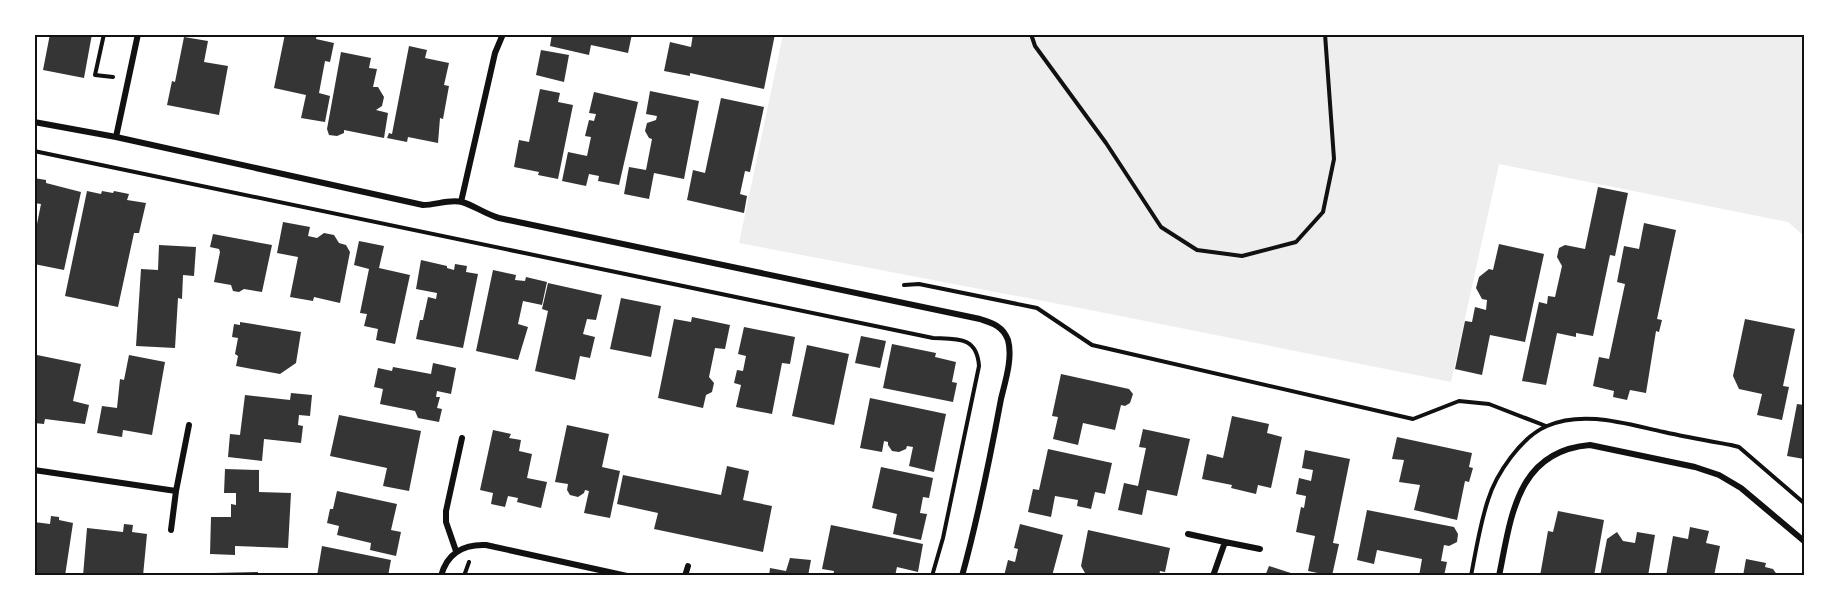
<svg xmlns="http://www.w3.org/2000/svg" width="1839" height="610" viewBox="0 0 1839 610" font-family="'Public Sans',sans-serif">
  <style>
    .green { fill: #eee }
    .building { fill: #353535 }
    .lines { fill: none; stroke-linecap: round; stroke-linejoin: round }
    .path { stroke: #111; stroke-width: 4 }
    .minor { stroke: #111; stroke-width: 6 }
    .neatline { fill: none; stroke: #111; stroke-width: 2 }
  </style>
  <rect width="100%" height="100%" fill="#fff"/>
  <path class="green" d="M783,35H1804V236L1788,222L1499,164L1451,382L1080,308L739,243Z"/>
  <path class="building" d="M50,34H92L84,78L43,70Z
    M285,34H317L316,39L334,43L330,62L325,61L319,93L330,96L325,122L301,118L306,95L274,88Z
    M552,34H632L628,53L591,45L589,55L550,46Z
    M693,34H775L764,89L690,73V76L664,71L670,42L691,47Z
    M184,37L208,41L204,62L228,66L219,115L167,105L172,81L175,82Z
    M409,46L427,50L425,58L449,63L444,85L449,86L443,119L440,118L438,143L408,137L407,142L387,138L389,133L392,134Z
    M541,50L569,55L564,82L536,75Z
    M341,52L371,58L369,68L377,69L373,87H378L384,97L382,106L376,110L388,113L384,138L344,130V133L337,136L329,135L327,129Z
    M540,89L560,93L558,102L573,105L558,179L538,175L539,172L514,167L519,140L529,142Z
    M650,91L699,101L684,179L654,173L649,199L624,194L629,167L646,170L652,139L649,138L645,131L647,123L656,120L657,116L646,114Z
    M594,92L638,102L619,185L598,181L599,176L589,174L586,186L562,181L568,152L587,156L591,137L585,136L589,120L594,121L596,114L589,113Z
    M721,98L764,107L750,172L745,171L740,194L747,196L744,213L687,200L693,170L705,173Z
    M34,178L46,180V183L81,192L64,270L34,264V223L37,224L41,204L34,203Z
    M1598,187L1628,193L1615,256L1610,255L1593,336L1576,333V337L1557,333L1546,385L1522,381L1539,302L1547,304L1548,296L1555,297L1562,266L1557,257L1559,248L1565,245L1585,249Z
    M87,191L101,194L102,191L113,193L114,191L129,194L127,200L146,203L139,233H134L118,307L65,296Z
    M283,222L310,227L308,236L317,238L324,233L334,235L339,243L346,245L350,252L340,303L314,297L313,301L290,297L298,257L277,253Z
    M1644,223L1676,230L1657,319L1662,320L1659,332L1656,331L1646,393L1630,390L1627,400L1613,397L1614,391L1593,386L1599,357L1609,359L1625,284L1617,282L1624,246L1639,249Z
    M213,234L272,245L262,292L244,289L239,292L233,291L231,285L214,282L220,252L219,249L210,247Z
    M359,241L384,246L379,268L410,275L395,344L376,340L378,329L364,326L367,314L360,313L369,269L354,265Z
    M1499,244L1544,254L1525,342L1490,335L1482,375L1455,369L1465,321L1472,322L1475,307L1486,310L1487,300L1482,299L1476,288L1479,277L1489,269L1493,270Z
    M159,245L196,247L194,276L183,275L182,299L178,298L175,348L136,346L141,269L158,270Z
    M421,260L447,266V268L454,270L455,264L467,266L466,272L478,274L463,348L416,339L420,320H423L428,297L436,299L437,293L416,289Z
    M493,270L516,275L515,280L525,281L526,277L547,282L542,305L523,301L518,324L528,327L518,360L476,351Z
    M548,283L602,295L596,320L587,319L583,334L595,337L590,358L580,356L575,380L535,371L548,311L542,309Z
    M621,298L661,306L651,357L610,349Z
    M692,317L730,325L725,349L715,348L709,377L714,383L712,392L706,395L703,408L658,398L674,319L691,322Z
    M1745,319L1795,329L1783,386L1789,387L1782,420L1757,415L1762,394L1739,389L1733,376Z
    M240,322L301,332L296,363L280,374L236,366L238,356L235,354L238,338L232,337L234,324L240,325Z
    M744,327L795,337L790,364L782,363L772,414L736,407L741,385L734,383L737,370L743,371L746,356L738,354Z
    M861,336L886,341L880,368L855,363Z
    M892,344L936,353L935,357L956,362L952,382L957,383L953,402L883,388Z
    M807,345L849,354L834,425L792,416Z
    M37,355L81,364L73,401L89,405L85,424L45,419L44,424L34,423V365Z
    M129,355L165,362L152,435L123,430L122,437L97,433L102,406L117,408L120,379L124,380Z
    M433,363L456,368L451,394L437,391L436,397H440L437,408L442,409L439,422L418,418L415,411L380,404L383,389L374,387L378,368L392,371L393,367L431,374Z
    M1061,374L1129,389L1133,394L1130,403L1125,406L1121,405L1115,430L1083,423L1078,445L1053,439L1058,417L1052,416Z
    M291,393L312,395L310,416L299,415L298,425L303,426L301,443L264,439L262,461L228,457L230,434L240,435L245,395L290,400Z
    M870,398L946,414L934,472L909,466L913,447L907,446L906,449L899,452L892,451L888,445V442L884,441L882,452L860,448Z
    M1797,404L1804,405V459L1787,456Z
    M339,415L421,431L409,491L383,486L387,468L330,456Z
    M1232,416L1269,424L1267,433L1282,437L1271,488L1258,485L1256,494L1231,488L1232,485L1202,479L1207,454L1223,458Z
    M567,425L609,434L602,467L620,471L610,518L584,513L589,491L585,490L584,493L578,497L570,495L567,490L568,484L555,482Z
    M1143,429L1190,439L1177,496L1147,490L1142,515L1118,510L1124,483L1138,486L1146,448L1139,447Z
    M493,430L511,434L509,438L521,440L519,451L532,454L527,478L547,482L541,508L517,502L518,498L508,496L505,507L491,504L493,493L480,490Z
    M1397,437L1472,453L1469,467L1473,468L1469,482L1465,481L1457,520L1414,510L1420,485L1399,482L1404,460L1392,459Z
    M1048,449L1112,463L1105,494L1095,492L1091,509L1077,506L1078,500L1055,496L1051,517L1028,512L1033,489L1039,490Z
    M1305,450L1350,459L1333,543L1339,544L1332,576L1308,571L1315,536L1296,532L1301,507L1304,508L1306,496L1296,494L1299,478L1311,481L1313,470L1302,468Z
    M727,466L749,471L743,500L772,506L763,552L654,529L658,513L617,504L623,475L721,495Z
    M881,467L933,478L929,498L923,497L920,513L927,514L921,540L893,534L897,514L872,508Z
    M225,469L259,470V492L291,493L288,548L235,546V555L210,554L211,517H231V504L236,505V493H224Z
    M337,491L397,504L391,530L401,532L396,556L370,550L371,543L337,535L339,526L327,523L330,509H333Z
    M1367,510L1454,527L1458,534L1457,542L1449,546L1444,545L1441,561L1447,562L1444,576H1419L1422,559L1377,550L1374,564L1357,560Z
    M1558,511L1604,520L1594,576H1540L1548,531L1553,532Z
    M51,516L59,517V520L73,523L65,576H34V522L50,524Z
    M124,524L133,525L132,532L147,534L143,576H83L87,528L123,532Z
    M1020,524L1063,535L1052,576H1004L1008,560L1015,562L1018,549L1014,548Z
    M831,525L923,544L918,572L897,567L895,576H833L834,571L822,569Z
    M1690,527L1709,531L1706,543L1720,546L1714,576H1666L1673,536L1688,539Z
    M1088,530L1170,548L1165,572L1160,571L1159,576H1095L1085,573L1081,566Z
    M1617,532L1623,541L1635,543L1637,532L1655,535L1648,576H1600L1607,539Z
    M322,546L391,560L388,576H317Z
    M790,558L811,560L808,576H769L770,568L786,571Z
    M1746,559L1766,563L1765,567L1773,569L1778,576H1743Z
    M1269,566L1297,575V576H1265Z
    M258,572V576H213V573Z"/>
  <g class="lines">
    <path class="path" d="M104,34L95,75L113,77
      M1031,34L1035,46L1106,143L1161,227L1197,250L1242,256L1296,242L1323,212L1334,159L1325,34
      M34,151L933,338C957,339 977,336 979,366L943,538L932,576
      M904,285L919,284L1037,308L1092,345L1413,419L1459,401L1489,404L1546,426
      M464,576L469,562
      M1471,576C1476,550 1480,524 1488,500C1496,474 1521,437 1547,426C1584,410 1626,424 1664,432C1686,437 1709,441 1731,445L1739,447L1804,503"/>
    <path class="minor" d="M34,122L116,137L423,205C436,205 449,199 462,202C473,205 485,214 499,218L980,319C992,323 1003,326 1008,340C1013,358 1005,382 1001,399C990,458 978,518 962,576
      M116,137L138,34
      M461,202L495,53L503,34
      M34,470L176,491
      M171,530L176,491L189,425
      M1188,534L1225,542
      M456,551L446,522V511L462,438
      M441,576C447,553 464,544 486,545L627,576
      M685,576L688,566
      M1213,576L1225,542L1260,549
      M1499,576C1511,518 1516,451 1590,445L1695,467L1719,475L1741,488L1804,541"/>
  </g>
  <rect width="1839" height="610" fill="none" stroke="#ffffff" stroke-width="72"/>
  <rect x="36" y="36" width="1767" height="538" class="neatline"/>
</svg>
